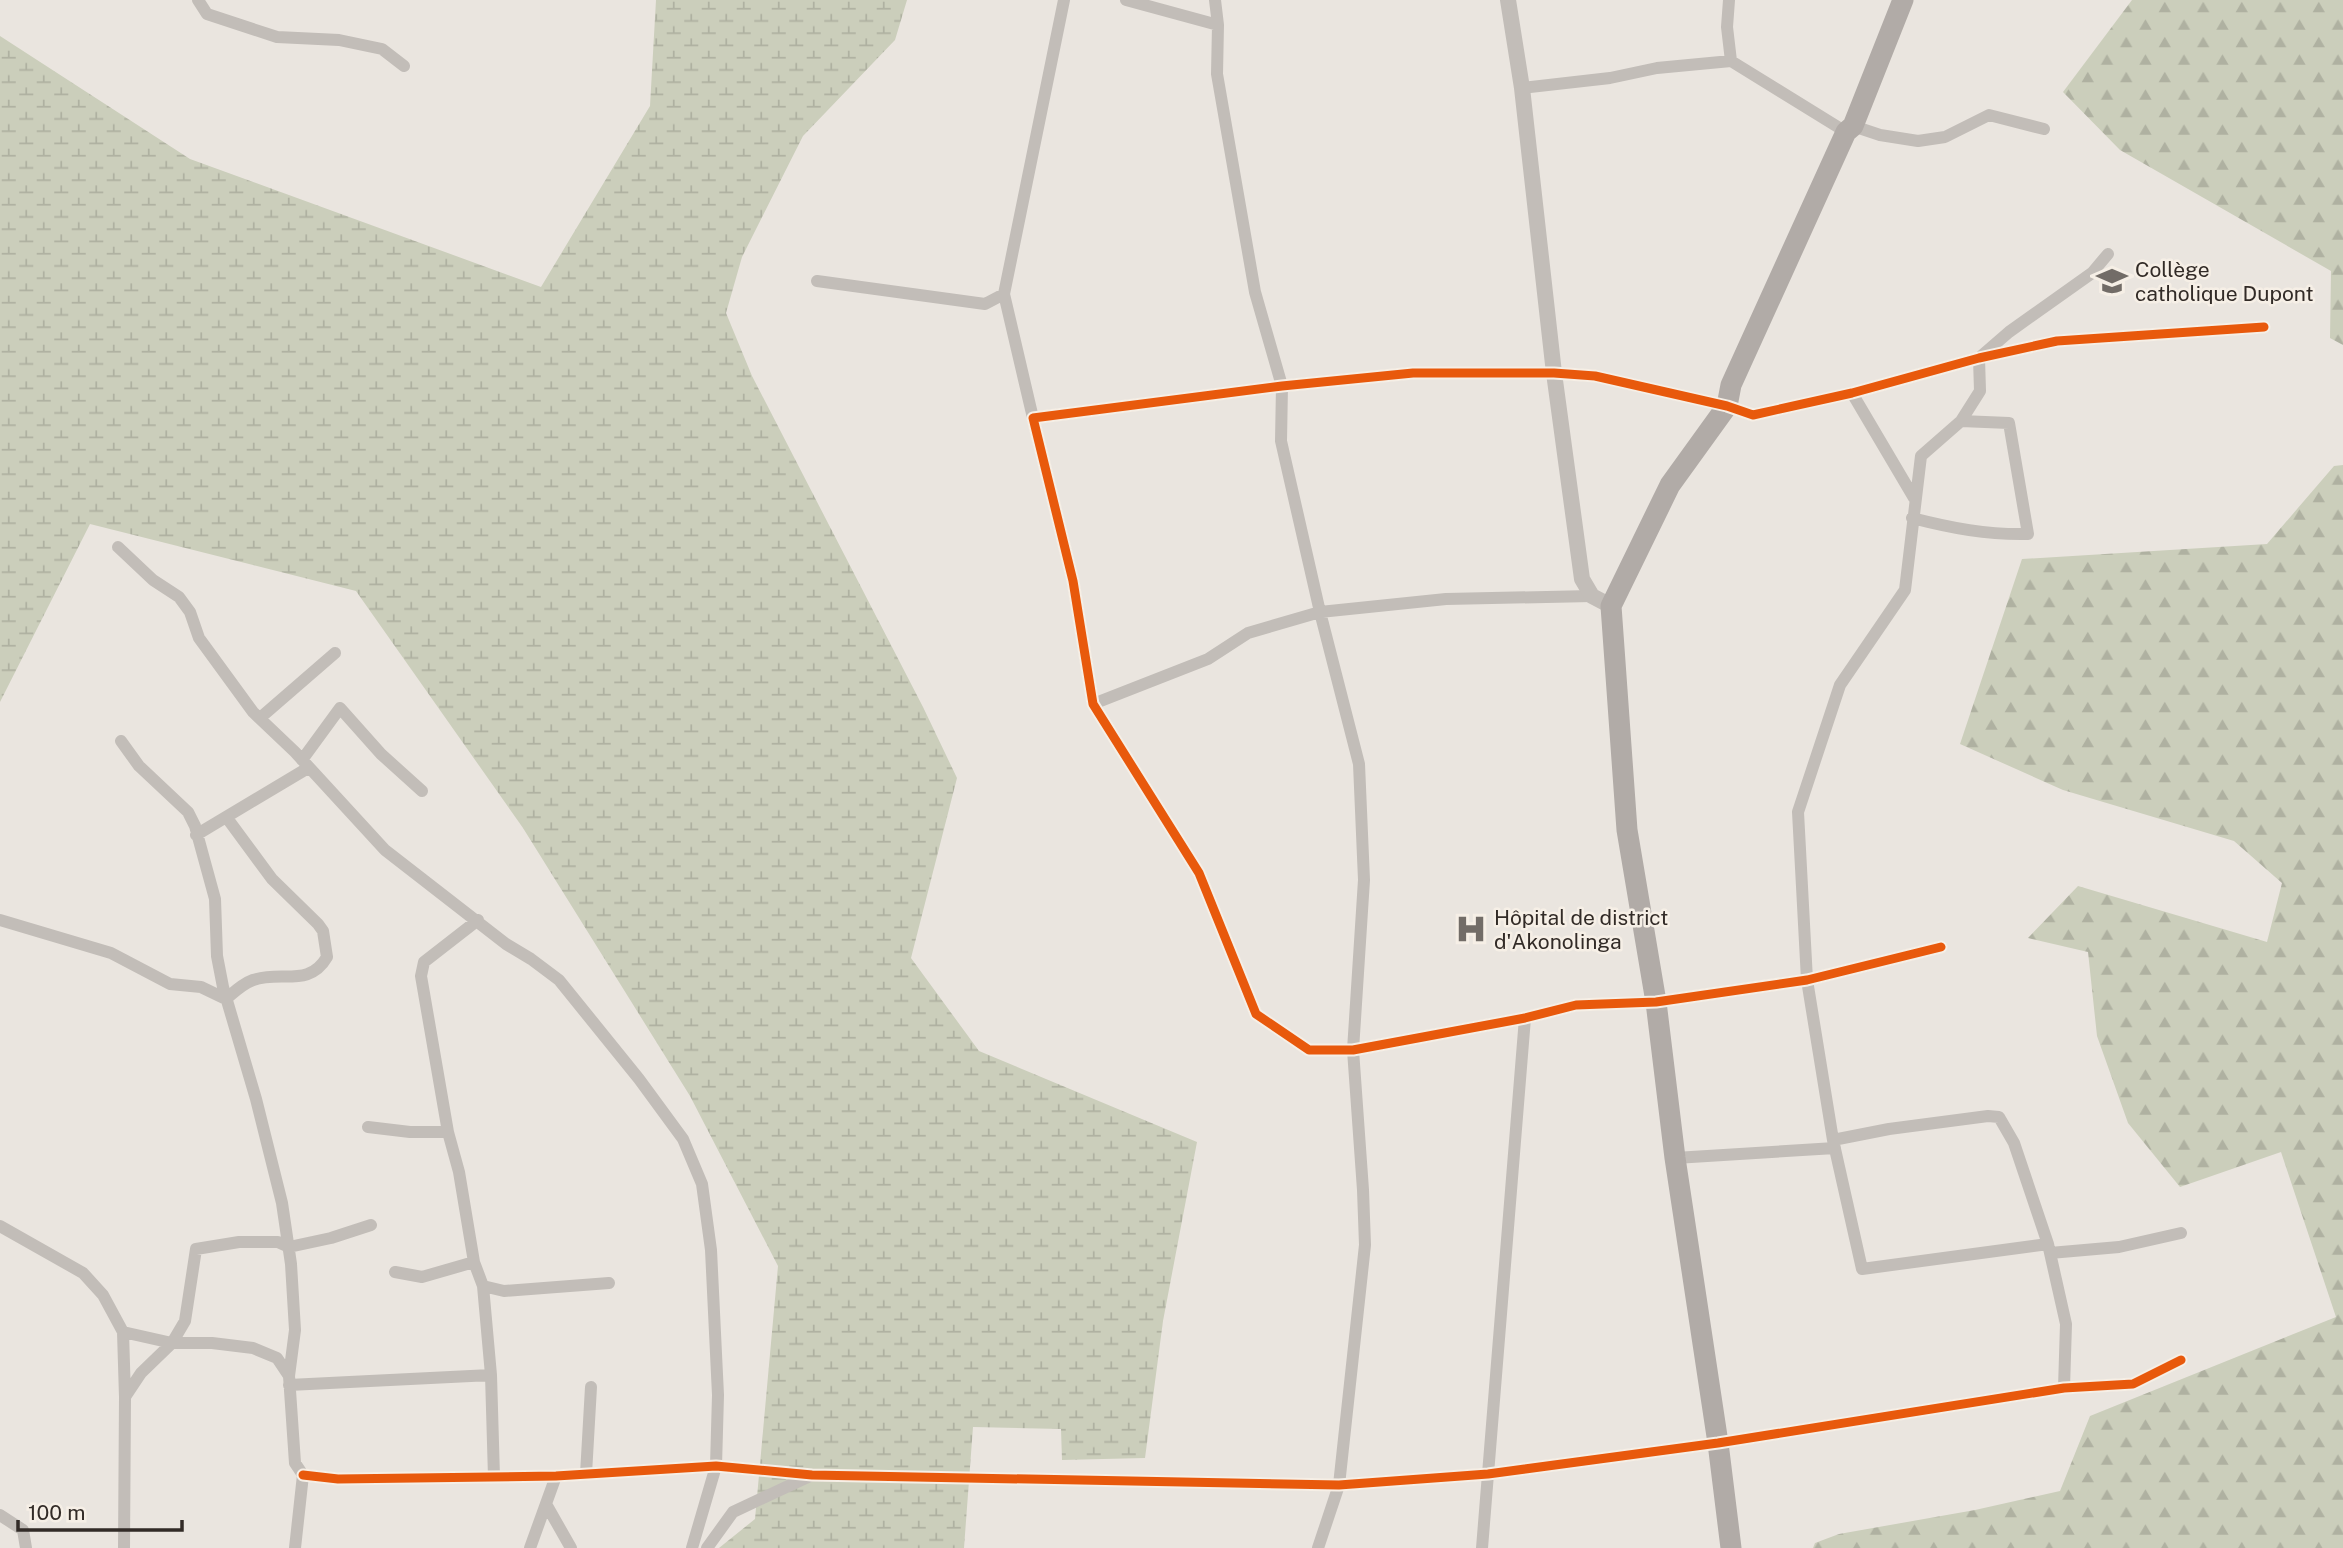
<svg xmlns="http://www.w3.org/2000/svg" width="2343" height="1548" viewBox="0 0 2343 1548" font-family="'Public Sans',sans-serif">
  <style>
    .forest { fill: url(#forest-firs) }
    .wetland { fill: url(#wetland-marsh) }
    .lines { fill: none; stroke-linecap: round; stroke-linejoin: round }
    .minor { stroke: #c2bdb8; stroke-width: 12 }
    .tertiary { stroke: #c2bdb8; stroke-width: 16 }
    .primary { stroke: #b1aba7; stroke-width: 21 }
    .cycleway-casing { stroke: #f6efe6; stroke-width: 13 }
    .cycleway { stroke: #e8590c; stroke-width: 9 }
    .labels { text-anchor: middle; dominant-baseline: central; stroke-width: 5; stroke-linejoin: round; paint-order: stroke }
    .poi-label { font-size: 21px; fill: #322b27; stroke: #f6efe6; text-anchor: start }
  </style>
  <defs>
    <pattern id="forest-firs" width="22" height="20" patternUnits="userSpaceOnUse" patternTransform="scale(1.75)"><rect width="22" height="20" fill="#cbcebb"/><path d="M5 1l3.5 6h-7zM16 11l3.5 6h-7z" fill="#afb1a1"/></pattern>
    <pattern id="wetland-marsh" width="20" height="14" patternUnits="userSpaceOnUse" patternTransform="scale(1.75)"><rect width="20" height="14" fill="#cbcebb"/><path d="M1 5h8M5 5V1M11 12h8M15 12V8" fill="none" stroke="#afb1a1"/></pattern>
  </defs>
  <rect width="100%" height="100%" fill="#eae5df"/>
  <path class="forest" d="M2132,0H2343V345L2330,338L2331,271L2120,150L2063,92Z
    M2343,465V1548H1813L1815,1543L1839,1534L1975,1510L2060,1491L2090,1416L2336,1317L2281,1152L2180,1187L2128,1123L2097,1036L2088,952L2028,938L2078,886L2267,942L2282,883L2234,841L2063,790L1960,744L2022,559L2267,544L2334,466Z"/>
  <path class="wetland" d="M656,0H907L895,40L803,136L742,257L726,313L752,376L923,707L957,778L911,958L979,1051L1197,1142L1163,1321L1145,1458L1062,1460L1061,1429L973,1427L964,1548H719L755,1519L778,1266L690,1096L523,828L356,591L90,524L0,702V36L190,159L541,287L650,106Z"/>
  <g class="lines">
    <path class="minor" d="M198,0L207,14L277,37L339,40L382,49L404,66
      M1126,0L1218,25
      M1215,0L1218,25L1217,74L1255,292L1282,386L1281,441L1320,612L1359,764L1364,880L1353,1050L1363,1190L1365,1245L1339,1485L1318,1548
      M1729,0L1727,27L1731,61
      M1522,88L1610,78L1657,68L1731,61L1846,132
      M1853,126L1880,135L1918,141L1945,137L1989,115L2044,129
      M817,281L985,304L1004,294
      M1852,393L1914,498
      M1033,418L1004,294L1064,0
      M1912,518C1951,528 1987,535 2028,534L2009,423L1961,421
      M118,547L153,580L179,597L190,612L199,638L253,712L295,752L385,850L506,944L531,959L559,980L639,1079L683,1139L702,1184L711,1250L718,1395L716,1466L692,1548
      M1093,704L1208,659L1248,633L1320,612L1446,599L1592,596
      M260,718L335,653
      M121,741L139,766L188,812L195,826L215,899L217,956L223,987L256,1099L282,1203L291,1264L295,1330L289,1376
      M302,760L340,708L381,754L422,791
      M196,835L308,768
      M0,920L111,953L170,984L201,987L226,999C234,992 242,984 253,980C281,970 309,988 327,957L323,931L318,924L272,879L227,818
      M478,920L424,962L421,976L448,1132L459,1172L474,1262L483,1286L491,1375L494,1477
      M1941,947L1807,980L1656,1002L1576,1005L1525,1018L1353,1050H1309L1256,1014L1199,873L1093,704L1073,581L1033,418L1282,386L1413,373H1554L1595,376L1727,406L1753,415L1852,393L1979,358L2057,341L2264,327
      M368,1127L410,1132H448
      M1833,1140L1889,1129L1988,1116L1999,1117L2014,1143L2048,1244L2066,1324L2064,1388
      M1675,1158L1835,1148
      M0,1226L83,1273L103,1295L123,1332L172,1343H212L253,1348L277,1358L289,1376L295,1463L303,1475L295,1548
      M2048,1244L1862,1269L1833,1140L1807,980L1798,812L1840,685L1905,590L1921,456L1961,421L1980,391L1979,358L2009,332L2092,273L2108,254
      M2050,1253L2119,1247L2181,1233
      M395,1272L422,1277L474,1262
      M483,1286L504,1291L609,1283
      M123,1332L125,1397L124,1548
      M289,1385L491,1375
      M125,1397L141,1373L172,1343L185,1321L196,1249L239,1242H278L289,1247L331,1238L371,1225
      M586,1474L591,1387
      M303,1475L338,1479L556,1476L716,1466L812,1475L1339,1485L1488,1474L1718,1443L2064,1388L2133,1384L2181,1360
      M546,1504L571,1548
      M0,1515L23,1530L26,1548
      M530,1548L556,1476
      M707,1548L733,1512L812,1475
      M1482,1548L1525,1018"/>
    <path class="tertiary" d="M1508,0L1522,88L1554,373L1582,579L1592,596L1611,606"/>
    <path class="primary" d="M1731,1548L1718,1443L1675,1158L1656,1002L1627,830L1611,606L1670,485L1727,406L1731,385L1846,132L1853,126L1903,0"/>
    <defs>
      <path id="cycleway" d="M1941,947L1807,980L1656,1002L1576,1005L1525,1018L1353,1050H1309L1256,1014L1199,873L1093,704L1073,581L1033,418L1282,386L1413,373H1554L1595,376L1727,406L1753,415L1852,393L1979,358L2057,341L2264,327
        M303,1475L338,1479L556,1476L716,1466L812,1475L1339,1485L1488,1474L1718,1443L2064,1388L2133,1384L2181,1360"/>
    </defs>
    <use href="#cycleway" class="cycleway-casing"/>
    <use href="#cycleway" class="cycleway"/>
  </g>
  <defs>
    <symbol id="school-bare" viewBox="-9 -9 18 18"><path d="M0-5L7-2L0 1L-7-2ZM-4 1L0 2.5L4 1V4Q0 6-4 4Z" fill="#726c67" stroke="#f6efe6" stroke-width="2.5" paint-order="stroke"/></symbol>
    <symbol id="hospital-bare" viewBox="-9 -9 18 18"><path d="M-5-5h3v3.5h4V-5h3V5h-3V1.5h-4V5h-3Z" fill="#726c67" stroke="#f6efe6" stroke-width="2.5" paint-order="stroke"/></symbol>
  </defs>
  <g fill-rule="evenodd">
    <use href="#school-bare" x="2090" y="259" width="44" height="44"/>
    <use href="#hospital-bare" x="1449" y="907" width="44" height="44"/>
  </g>
  <g class="labels">
    <g class="poi-label">
      <text x="2135" y="269">Collège<tspan x="2135" dy="24">catholique Dupont</tspan></text>
      <text x="1494" y="917">Hôpital de district<tspan x="1494" dy="24">d'Akonolinga</tspan></text>
    </g>
  </g>
  <path d="M18 1520v10h164v-10" fill="none" stroke="#322b27" stroke-width="3.5"/>
  <text x="28" y="1520" font-size="21" fill="#322b27" stroke="#f6efe6" stroke-width="5" paint-order="stroke">100 m</text>
</svg>
